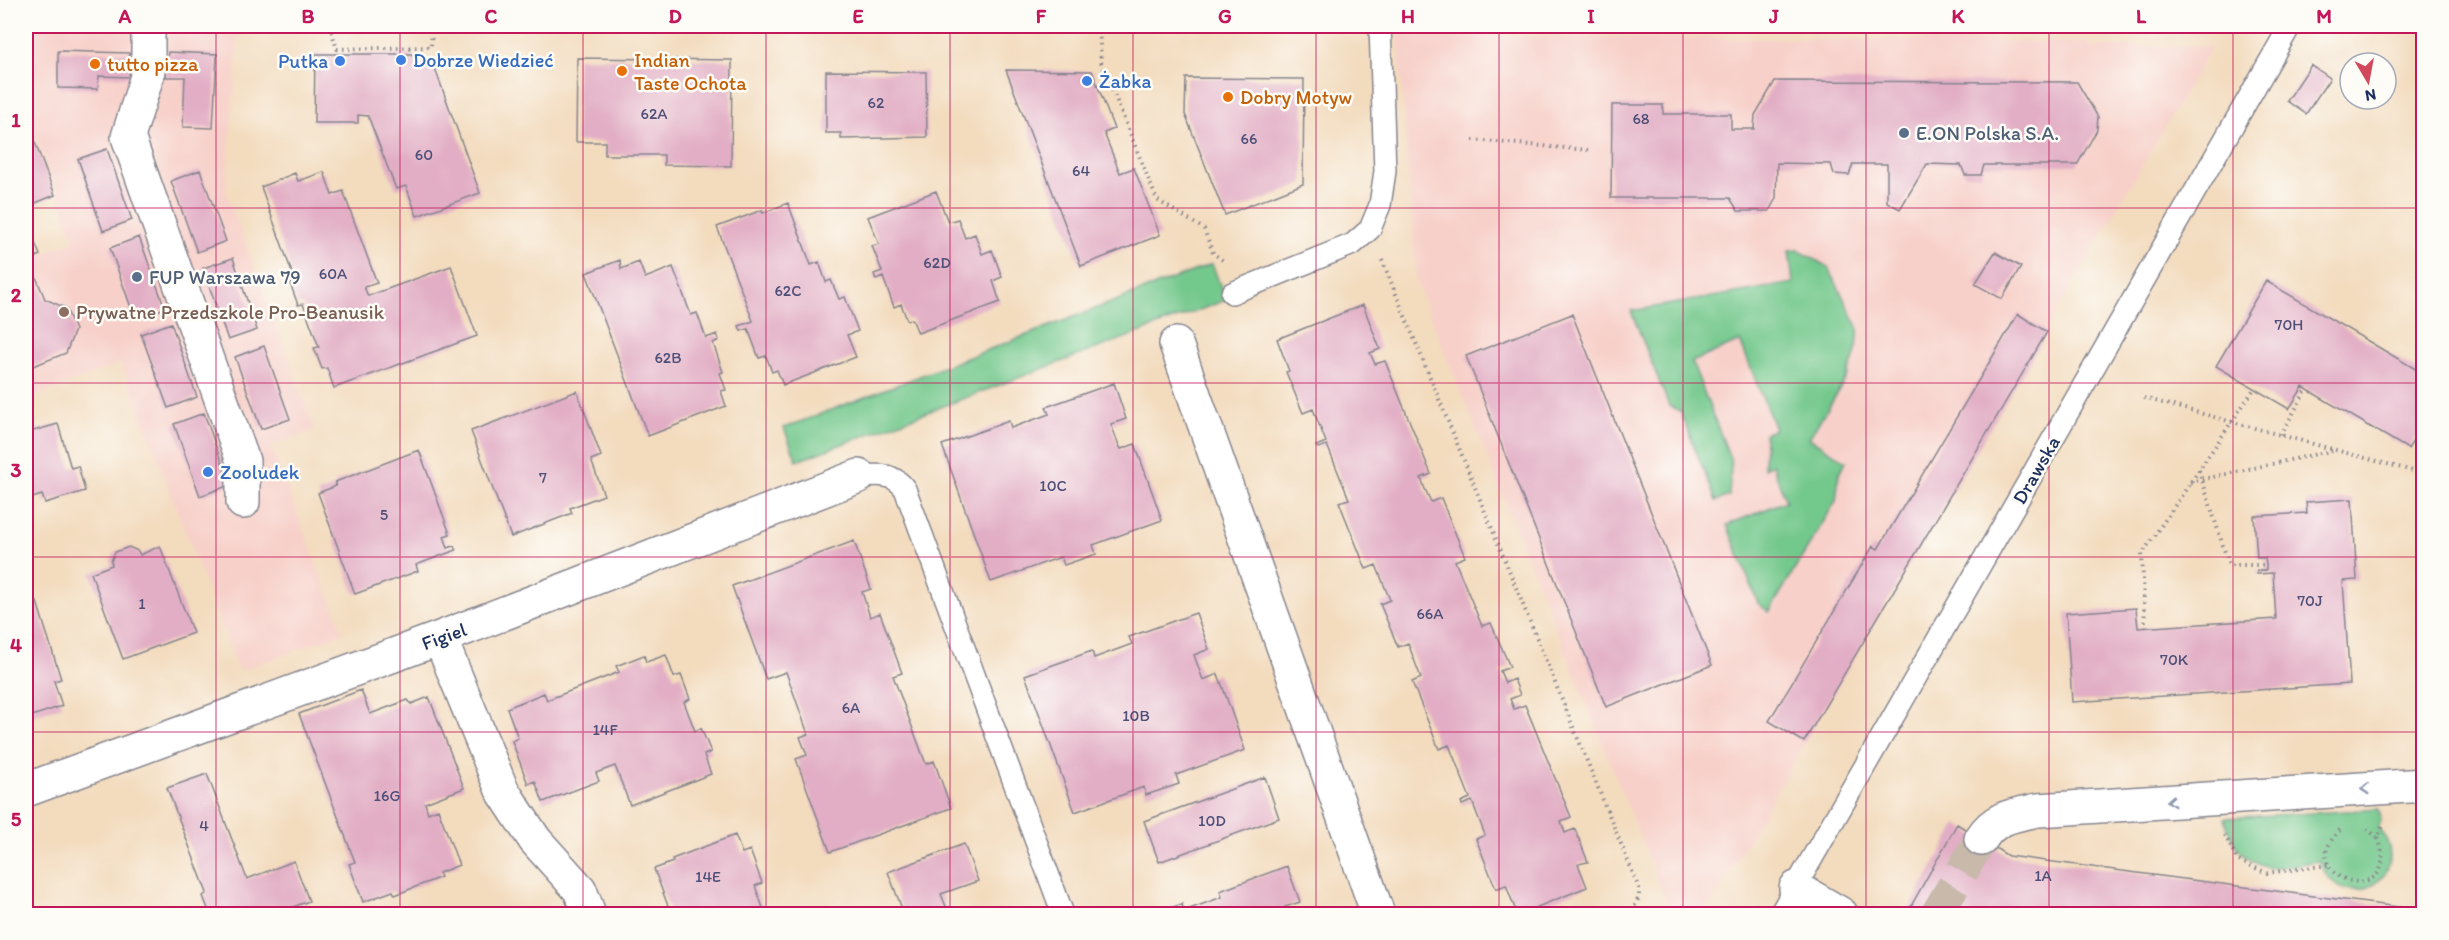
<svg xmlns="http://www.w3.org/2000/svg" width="2449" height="940" viewBox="0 0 2449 940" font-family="Itim,sans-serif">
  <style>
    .built { fill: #f7d0c9 }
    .green { fill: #73c88c; stroke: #477c75; stroke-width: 1.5 }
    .building { fill: #e2aec5 }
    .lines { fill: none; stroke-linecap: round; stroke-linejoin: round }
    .street-tunnel { stroke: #c8b9ab; stroke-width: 33; stroke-dasharray: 33 16; stroke-linecap: butt }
    .lane-casing { stroke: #87858e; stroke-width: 24 }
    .street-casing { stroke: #87858e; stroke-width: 36 }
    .path { stroke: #87858e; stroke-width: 4; stroke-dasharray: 1.5 4.5; stroke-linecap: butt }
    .lane { stroke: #fff; stroke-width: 21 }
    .street { stroke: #fff; stroke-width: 33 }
    .oneway { stroke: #8d97ae }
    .grid { fill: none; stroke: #c2185b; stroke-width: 1.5; stroke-opacity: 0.55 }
    .shop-dot { fill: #3f7fe0; stroke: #fdfcf7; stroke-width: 2 }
    .food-dot { fill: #e8710a; stroke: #fdfcf7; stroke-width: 2 }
    .service-dot { fill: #5c6f8a; stroke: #fdfcf7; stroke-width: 2 }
    .education-dot { fill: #8d6e63; stroke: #fdfcf7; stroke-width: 2 }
    .labels { text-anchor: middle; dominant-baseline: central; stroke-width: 5; stroke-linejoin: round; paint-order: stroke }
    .number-label { font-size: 16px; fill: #4d4f78 }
    .shop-label { font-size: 20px; fill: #366cbe; stroke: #fdfcf7; text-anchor: start }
    .food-label { font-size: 20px; fill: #c56008; stroke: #fdfcf7; text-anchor: start }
    .service-label { font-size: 20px; fill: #4e5e75; stroke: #fdfcf7; text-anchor: start }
    .education-label { font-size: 20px; fill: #785e54; stroke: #fdfcf7; text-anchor: start }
    .street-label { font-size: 20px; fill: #1b2f5e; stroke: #fdfcf7 }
    .neatline { fill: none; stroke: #c2185b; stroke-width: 2 }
    .grid-label { font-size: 20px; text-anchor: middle; font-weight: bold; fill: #c2185b }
  </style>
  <rect width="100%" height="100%" fill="#fdfcf7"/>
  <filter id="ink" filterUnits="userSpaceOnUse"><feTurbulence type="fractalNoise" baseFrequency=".0167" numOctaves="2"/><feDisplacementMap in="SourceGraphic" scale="12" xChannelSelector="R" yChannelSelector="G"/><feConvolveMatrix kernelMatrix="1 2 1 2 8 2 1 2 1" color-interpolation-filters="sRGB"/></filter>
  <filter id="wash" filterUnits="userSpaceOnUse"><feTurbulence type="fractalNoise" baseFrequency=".008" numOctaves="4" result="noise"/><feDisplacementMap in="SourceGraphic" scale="24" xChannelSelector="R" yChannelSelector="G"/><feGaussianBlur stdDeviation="1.35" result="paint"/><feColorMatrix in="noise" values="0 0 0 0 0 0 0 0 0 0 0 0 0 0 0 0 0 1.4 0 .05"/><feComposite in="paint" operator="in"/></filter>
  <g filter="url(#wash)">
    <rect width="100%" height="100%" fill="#f3dbbe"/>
    <path class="built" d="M26,26H239L226,192L315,430L271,446L343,633L239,671L121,363L26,400V261L75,241L26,112Z
      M1398,35L2089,42V47L2212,46L1705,914H1671L1417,283Z"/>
    <path class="green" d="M1798,250L1828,267L1858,327C1862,365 1828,406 1809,438L1846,461L1839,474L1836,501L1769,612L1758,603L1727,525L1786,501L1772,464L1764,468L1765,434L1775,429L1740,341L1692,362L1730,458L1731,467L1729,496L1716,501L1680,411L1669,406L1631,311L1793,283L1789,251Z
      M1212,264L1226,300L797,461L784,428Z
      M2379,809L2381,820L2378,827C2419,875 2343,922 2319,861C2306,862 2278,870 2266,867C2243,861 2230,841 2225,818Z"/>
    <g id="blocks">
      <path class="building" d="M58,51L129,53V77L99,76L98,89L58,88Z
        M168,52L217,54L213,128L183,127L185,77H166Z
        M315,54H412L417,68L433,63L480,193L417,216L406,186L396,189L368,116L358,115V123H314Z
        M577,58L732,60L731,166L664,165V155H605V142H576Z
        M2311,65L2330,78L2306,114L2287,101Z
        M1006,70L1092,71L1114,129L1104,133L1120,173L1134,168L1160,235L1081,266Z
        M826,71L926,72L927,137L841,139V133H826Z
        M1186,78L1304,79L1303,184L1225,215L1185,114Z
        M1775,81L2077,82L2098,117L2097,130L2077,165H1984L1981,175H1965L1961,165L1927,164L1900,209L1887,202V164H1853L1849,175L1834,174L1831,164L1777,163L1776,198L1769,211H1738L1730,198H1611L1612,105H1663V114H1731V129H1754L1755,115Z
        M26,119L55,195L26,207Z
        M107,149L132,220L103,231L78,159Z
        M200,170L226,241L197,252L171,181Z
        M324,172L332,195L343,191L377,283L364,287L368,296L451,266L477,336L334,388L327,368L322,369L314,348L319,347L303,304L298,305L290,283L295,281L261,187L295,173L298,181Z
        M936,191L948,222L958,219L965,238L975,234L982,254L992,250L1002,277L993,281L1000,302L918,333L912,319L907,320L901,304L894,307L883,277L876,280L874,274L882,271L872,246L879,244L868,217Z
        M788,203L811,265L819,262L826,282L831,280L839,299L845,297L858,331L847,335L856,357L783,385L777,370L772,372L766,356L759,358L748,329L741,331L739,326L753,321L717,227L762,210L763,213Z
        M26,221L40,255L29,260L45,299L66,308L75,330L66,353L26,369Z
        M139,237L165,308L135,319L110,248Z
        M1995,252L2021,267L2002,299L1975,284Z
        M233,258L257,330L228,340L203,268Z
        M620,260L621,269L639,262L645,278L673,267L691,315L697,313L706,338L717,334L719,340L713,343L723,372L720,373L726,390L721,391L726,406L648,436L586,273Z
        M2266,281L2424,374V424L2408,449L2303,387L2289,409L2216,366Z
        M1363,305L1380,349L1370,353L1375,364L1385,361L1431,474L1421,478L1425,489L1431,502L1441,498L1465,557L1455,561L1482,626L1491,623L1510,667L1500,671L1505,683L1514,679L1520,695L1510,699L1514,709L1525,705L1571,817L1561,821L1565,833L1575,829L1588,862L1578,864L1587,887L1520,914H1517L1506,885L1496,889L1476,839L1485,835L1472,801L1462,805L1461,802L1470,798L1449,745L1439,749L1412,682L1421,678L1408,643L1398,647L1380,604L1390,600L1376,565L1366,569L1339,502L1349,499L1327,445L1318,448L1316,446L1326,442L1313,409L1303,413L1286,372L1289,371L1277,339Z
        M1572,314L1712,665L1606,707L1466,356Z
        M2018,314L2047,332L1804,742L1769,721L1873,546L1878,549Z
        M171,323L197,397L168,408L141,334Z
        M264,346L290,419L261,429L235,357Z
        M1114,383L1126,419L1111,424L1118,443L1121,449L1135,444L1162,520L1093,545L1096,554L1064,565L1061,557L991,582L942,445L1009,421L1011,428L1049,414L1046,407Z
        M577,391L601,456L591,460L604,495L570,508L572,513L511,537L471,431Z
        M204,413L230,485L200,496L174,424Z
        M58,424L71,468L78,466L85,491L45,503L42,495L26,500V433Z
        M419,450L450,534L444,536L448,548L454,546L456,550L416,565L418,571L355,594L318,493L336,486L335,482Z
        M2352,499L2357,580L2343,581L2350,684L2072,702L2066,613L2136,608L2138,628L2276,619L2273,573L2257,574V571L2266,570V565L2265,558H2257L2254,516L2307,513L2306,502Z
        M854,541L871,589L862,592L870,617L880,613L902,673L893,676L926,764L934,761L951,808L830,852L796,759L807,755L800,737L808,734L786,672L766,679L732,586Z
        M160,546L193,633L123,659L91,573L112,565L111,561L115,552L129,547L138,551L140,555Z
        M37,602L61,679L54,681L62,706L26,718V605Z
        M1196,613L1209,649L1194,655L1203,680L1218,674L1245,750L1176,775L1179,784L1146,795L1144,787L1075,812L1025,675L1092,651L1094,658L1132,644L1129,637Z
        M644,655L646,662L666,655L674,677L681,675L690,699L684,702L695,731L701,728L711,752L704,755L711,774L630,805L615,766L596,773L599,781L543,802L535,781L528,784L512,741L518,738L507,708L544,693L547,700L619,672L616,666Z
        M361,690L370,714L408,700L411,704L429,697L464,788L425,803L428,813L438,809L459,865L439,873L441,877L395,895L393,891L363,902L349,864L355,862L299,714Z
        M207,774L247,879L294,861L309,901L274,914H210L203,896L207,893L167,788Z
        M1265,777L1279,818L1159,862L1144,821Z
        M1957,824L2008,856L2406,908L2421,909L2424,899V914H1922L1910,908Z
        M735,835L742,853L750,850L762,883L755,886L765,913L773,910L775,914H661L670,911L654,869L673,862L672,859Z
        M964,844L978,881L941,894L947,909L933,914H904L888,872Z
        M1287,866L1300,902L1285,907L1288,914H1153L1182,904L1184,911L1222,897L1220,891Z"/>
    </g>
  </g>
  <g filter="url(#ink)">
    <use href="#blocks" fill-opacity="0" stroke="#87858e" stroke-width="1.5"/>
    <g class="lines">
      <path class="street-tunnel" d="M1937,914L1981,839"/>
      <defs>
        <path id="lane" d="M1232,293L1353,244L1370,229L1380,205L1385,171L1380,26
          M859,476C878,475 893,472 905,489L1063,914
          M1780,914L2290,26"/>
        <path id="street" d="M148,26V73L128,137L243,461V502
          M1176,344L1378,914
          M440,638L502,790L535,840L580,890L589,914
          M26,790L440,638L859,476
          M1981,839C1994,817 2014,815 2038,810L2424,785
          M1796,888L1841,914"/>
      </defs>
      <use href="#lane" class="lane-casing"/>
      <use href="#street" class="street-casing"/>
      <path class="path" d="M330,26L337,49L431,47L432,26
        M1099,26L1101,62L1157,200L1204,229L1213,253L1225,262
        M1473,140L1588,150
        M1382,260L1639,888V897L1631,914
        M2144,398L2424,474
        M2281,435L2306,390
        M2199,470L2229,565H2266
        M2190,482L2335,450
        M2145,628L2142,554L2254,389
        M2367,829L2378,838
        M2340,830C2287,881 2406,911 2378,838L2383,825
        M2225,835L2237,860L2267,873L2329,865"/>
      <use href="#lane" class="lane"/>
      <use href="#street" class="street"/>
    </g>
    <defs><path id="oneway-chevron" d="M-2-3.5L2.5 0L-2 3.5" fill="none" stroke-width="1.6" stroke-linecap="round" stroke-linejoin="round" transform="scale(1.5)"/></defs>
    <g class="oneway">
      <use href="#oneway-chevron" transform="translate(2365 789) rotate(176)"/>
      <use href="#oneway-chevron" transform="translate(2171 801) rotate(176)"/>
    </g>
  </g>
  <path class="grid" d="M216,26V914M400,26V914M583,26V914M766,26V914M950,26V914M1133,26V914M1316,26V914M1499,26V914M1683,26V914M1866,26V914M2049,26V914M2233,26V914M26,208H2424M26,383H2424M26,557H2424M26,732H2424"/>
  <g class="shop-dot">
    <circle cx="401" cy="60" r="6"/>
    <circle cx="340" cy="61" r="6"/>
    <circle cx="1087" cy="81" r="6"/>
    <circle cx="208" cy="472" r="6"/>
  </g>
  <g class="food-dot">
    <circle cx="95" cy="64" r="6"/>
    <circle cx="622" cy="71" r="6"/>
    <circle cx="1228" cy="97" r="6"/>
  </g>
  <g class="service-dot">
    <circle cx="1904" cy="133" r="6"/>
    <circle cx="137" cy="277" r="6"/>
  </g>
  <circle class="education-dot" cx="64" cy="312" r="6"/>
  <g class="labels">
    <g class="number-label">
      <text x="876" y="102">62</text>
      <text x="654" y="113">62A</text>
      <text x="1641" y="118">68</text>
      <text x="1249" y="138">66</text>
      <text x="424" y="154">60</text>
      <text x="1081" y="170">64</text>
      <text x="937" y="262">62D</text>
      <text x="333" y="273">60A</text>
      <text x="788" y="290">62C</text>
      <text x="2289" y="324">70H</text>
      <text x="668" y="357">62B</text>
      <text x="543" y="477">7</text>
      <text x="1053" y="485">10C</text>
      <text x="384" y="514">5</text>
      <text x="2310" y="600">70J</text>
      <text x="142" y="603">1</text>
      <text x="1430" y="613">66A</text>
      <text x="2174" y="659">70K</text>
      <text x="851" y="707">6A</text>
      <text x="1136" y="715">10B</text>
      <text x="605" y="729">14F</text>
      <text x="387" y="795">16G</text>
      <text x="1212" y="820">10D</text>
      <text x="204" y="825">4</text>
      <text x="2043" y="875">1A</text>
      <text x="708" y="876">14E</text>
    </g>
    <g class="shop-label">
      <text x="413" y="60">Dobrze Wiedzieć</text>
      <text x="328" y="61" text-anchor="end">Putka</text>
      <text x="1099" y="81">Żabka</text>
      <text x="220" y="472">Zooludek</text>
    </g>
    <g class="food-label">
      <text x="634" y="60">Indian<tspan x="634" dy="23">Taste Ochota</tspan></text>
      <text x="107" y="64">tutto pizza</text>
      <text x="1240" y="97">Dobry Motyw</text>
    </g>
    <g class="service-label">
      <text x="1916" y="133">E.ON Polska S.A.</text>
      <text x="149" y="277">FUP Warszawa 79</text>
    </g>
    <g class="education-label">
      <text x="76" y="312">Prywatne Przedszkole Pro-Beanusik</text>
    </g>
    <g class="street-label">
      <text transform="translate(2036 470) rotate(-60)">Drawska</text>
      <text transform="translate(444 636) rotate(-20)">Figiel</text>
    </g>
  </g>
  <rect width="2449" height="940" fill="none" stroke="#fdfcf7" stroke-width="66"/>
  <g transform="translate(2368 81) rotate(170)"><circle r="28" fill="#fdfcf7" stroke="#a3aaba" stroke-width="1.5"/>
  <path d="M0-4.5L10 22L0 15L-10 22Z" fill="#d1495b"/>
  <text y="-9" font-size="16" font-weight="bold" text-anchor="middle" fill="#1b2f5e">N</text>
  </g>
  <rect x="33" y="33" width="2383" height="874" class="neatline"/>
  <g class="grid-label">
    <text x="125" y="23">A</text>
    <text x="308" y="23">B</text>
    <text x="491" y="23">C</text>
    <text x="675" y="23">D</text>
    <text x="858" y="23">E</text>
    <text x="1041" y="23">F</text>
    <text x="1225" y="23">G</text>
    <text x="1408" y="23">H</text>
    <text x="1591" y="23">I</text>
    <text x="1774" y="23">J</text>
    <text x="1958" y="23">K</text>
    <text x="2141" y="23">L</text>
    <text x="2324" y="23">M</text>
    <text x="16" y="127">1</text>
    <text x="16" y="302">2</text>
    <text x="16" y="477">3</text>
    <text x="16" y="652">4</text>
    <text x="16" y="826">5</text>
  </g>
</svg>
